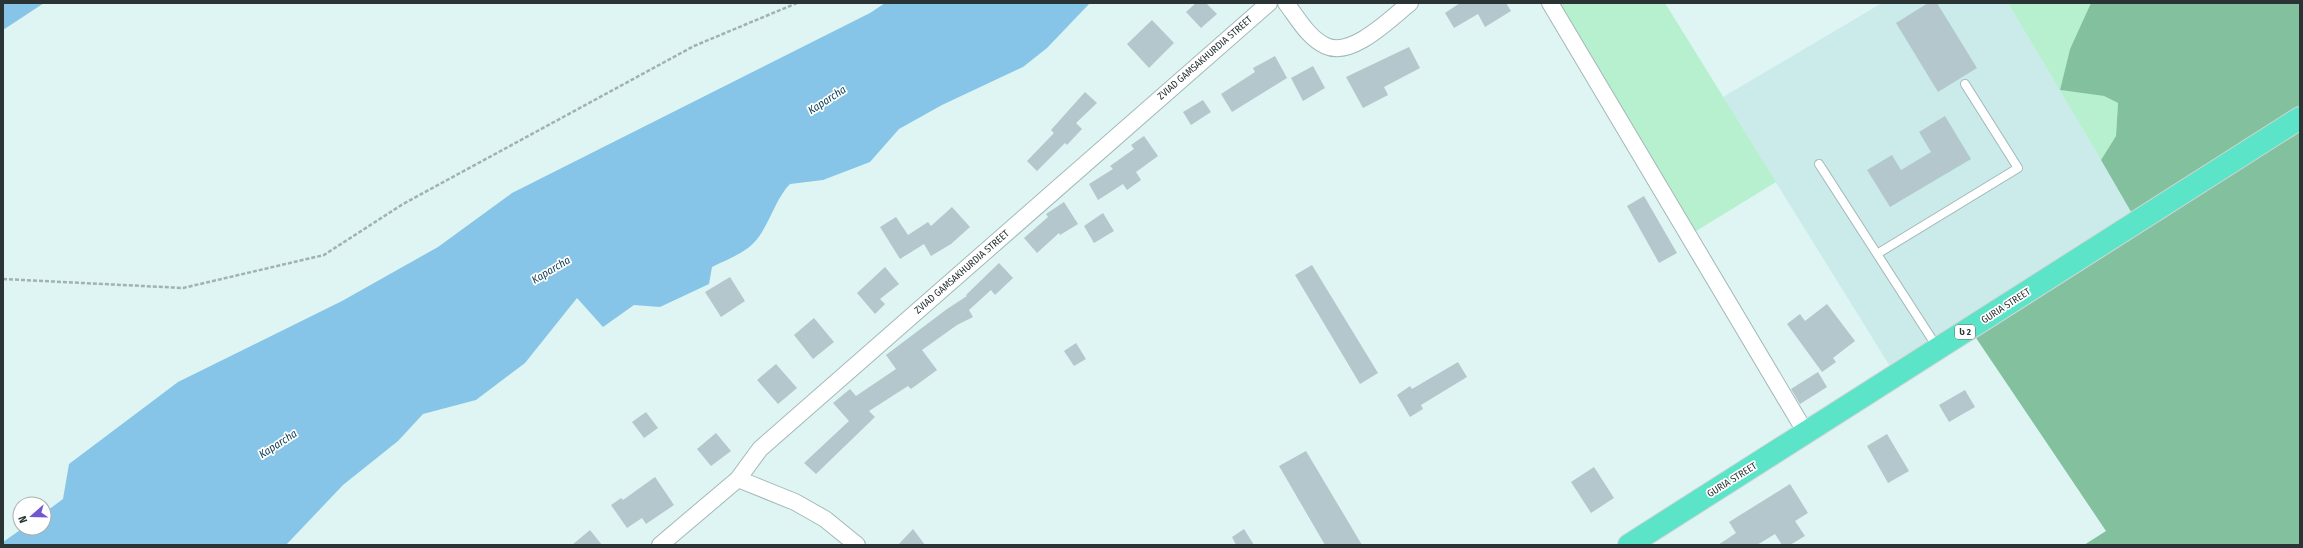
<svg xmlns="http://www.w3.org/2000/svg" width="2303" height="548" viewBox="0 0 2303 548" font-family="'Fira Sans Condensed','Noto Sans Georgian',sans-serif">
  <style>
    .built { fill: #cbebeb }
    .green { fill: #b7f0ce }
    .forest { fill: #83c09d }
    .water { fill: #86c5e7 }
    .building { fill: #b3c7cd }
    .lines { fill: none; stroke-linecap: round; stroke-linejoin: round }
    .lane-casing { stroke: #a3b8b8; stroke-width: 10 }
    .street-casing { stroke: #a3b8b8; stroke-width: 18 }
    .highway-casing { stroke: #d5d6d6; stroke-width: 24 }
    .path { stroke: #a0b2b2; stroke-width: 2.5; stroke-dasharray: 4 2; stroke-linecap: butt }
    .lane { stroke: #fff; stroke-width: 8 }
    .street { stroke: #fff; stroke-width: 16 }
    .highway { stroke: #5be4c8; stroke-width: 22 }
    .labels { text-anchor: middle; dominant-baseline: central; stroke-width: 3.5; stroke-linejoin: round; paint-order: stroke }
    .shield { fill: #fff; stroke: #6b7171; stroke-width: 1 }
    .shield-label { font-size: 9px; font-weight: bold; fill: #2b3434 }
    .street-label { font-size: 10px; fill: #2b3434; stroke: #fff }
    .water-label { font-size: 11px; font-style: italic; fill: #10435b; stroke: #fff }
  </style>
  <rect width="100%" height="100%" fill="#def5f4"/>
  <path class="built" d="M1882,3H2008L2138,222L1896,376L1723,97Z"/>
  <path class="green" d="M1550,3H1665L1776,182L1688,236Z
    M2008,3H2091L2070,49L2060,90L2104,96L2118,103L2116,136L2101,160Z"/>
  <path class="forest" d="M2091,3H2300V545H2084L2106,531L1970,329L2137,222L2101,160L2116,136L2118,103L2104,96L2060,90L2070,49Z"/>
  <path class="water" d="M3,3H44L3,30Z
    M885,3H1090L1047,48L1023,67L942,105L899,129L870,162L823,180L790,184C773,201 767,235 748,248C737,256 724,261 712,267L709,284L660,307L634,305L603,327L577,298L525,363L476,400L423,414L398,441L343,485L286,545H3V542L23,528H44V513L63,499L69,464L178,382L342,301L438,247L512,193L870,13Z"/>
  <path class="building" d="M1196,3H1206L1217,14L1201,28L1186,12Z
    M1460,3H1506L1511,11L1485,27L1478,14L1454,28L1445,13Z
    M1928,3H1937L1977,68L1938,92L1896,23Z
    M1152,20L1174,43L1149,68L1127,44Z
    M1409,47L1420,68L1384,87L1388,95L1363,108L1346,77Z
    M1275,56L1287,78L1232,112L1221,94L1255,72L1253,68Z
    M1313,66L1325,88L1303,101L1291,78Z
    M1085,92L1097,103L1076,123L1082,129L1067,145L1065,143L1037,171L1027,161L1054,133L1051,130Z
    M1203,100L1211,112L1191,125L1183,112Z
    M1945,116L1971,159L1890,207L1867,170L1892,155L1901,170L1931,152L1919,132Z
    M1144,136L1158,156L1136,172L1141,180L1127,190L1123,184L1098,200L1089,184L1113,169L1110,166L1134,149L1131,145Z
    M1644,196L1677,253L1659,263L1627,206Z
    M1064,202L1078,224L1060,235L1059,233L1037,253L1024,238L1048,217L1046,214Z
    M952,207L970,227L951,244L931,256L924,244L900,259L880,227L896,217L908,235L928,222L931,226Z
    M1103,213L1114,231L1094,243L1084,226Z
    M999,263L1013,278L995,295L991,290L969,310L973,317L957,325L922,350L937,370L911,389L908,386L869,411L875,417L816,474L804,463L849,421L833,403L850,389L856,396L896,369L886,355L947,309L967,296L966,295Z
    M1312,265L1378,373L1360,384L1295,275Z
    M885,267L899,284L880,299L885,304L875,314L857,293Z
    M730,277L745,301L721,317L705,292Z
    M1827,304L1855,341L1833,358L1836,362L1822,372L1787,324L1800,314L1805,321Z
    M814,318L834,342L813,359L794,335Z
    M1076,343L1086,359L1074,366L1064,351Z
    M1458,362L1467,377L1421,405L1423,409L1410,417L1397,395L1410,386L1412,389Z
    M776,364L797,388L778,404L757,380Z
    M1818,372L1827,387L1800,404L1791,389Z
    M1965,390L1975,407L1949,422L1939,405Z
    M646,412L658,428L644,438L632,422Z
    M716,433L731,451L711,466L697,449Z
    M1887,434L1909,471L1888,483L1867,446Z
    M1306,451L1362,545H1325L1279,466Z
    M1594,467L1614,498L1591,513L1571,482Z
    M655,477L674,505L646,524L642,518L627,528L611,505L621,498L623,500Z
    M1790,484L1808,513L1795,521L1805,536L1790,545H1782L1775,534L1757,545H1718L1736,533L1729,522Z
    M913,529L925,545H898Z
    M1244,529L1254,545H1236L1232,537Z
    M590,530L602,545H572Z"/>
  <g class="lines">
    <defs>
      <path id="lane" d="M1819,164L1937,347
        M1877,254L2018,168L1965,84"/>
      <path id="street" d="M1286,3C1297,17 1308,38 1326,46C1352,58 1391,18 1410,3
        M1550,3L1806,433
        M738,479L795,502L825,519L857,545
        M660,545L738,479L760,449L1269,3"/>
      <path id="highway" d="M1629,545L2300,118"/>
    </defs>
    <use href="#lane" class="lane-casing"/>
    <use href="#street" class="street-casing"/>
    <use href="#highway" class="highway-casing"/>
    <path class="path" d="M3,279L183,288L324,255L403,204L694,46L797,3"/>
    <use href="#lane" class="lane"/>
    <use href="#street" class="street"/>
    <use href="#highway" class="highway"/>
  </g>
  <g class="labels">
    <rect class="shield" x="1955" y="325" width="20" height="14" rx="3"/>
    <g class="shield-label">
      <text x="1965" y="332">ს 2</text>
    </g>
    <g class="street-label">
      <text transform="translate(1205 58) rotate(-41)">ZVIAD GAMSAKHURDIA STREET</text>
      <text transform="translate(962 272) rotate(-41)">ZVIAD GAMSAKHURDIA STREET</text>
      <text transform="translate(2006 306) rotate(-33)">GURIA STREET</text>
      <text transform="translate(1732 480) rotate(-32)">GURIA STREET</text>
    </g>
    <g class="water-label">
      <text transform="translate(827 100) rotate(-33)">Kaparcha</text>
      <text transform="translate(551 270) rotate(-31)">Kaparcha</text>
      <text transform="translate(278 444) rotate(-33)">Kaparcha</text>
    </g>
  </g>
  <rect width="2303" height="548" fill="none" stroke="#2b3434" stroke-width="8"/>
  <g transform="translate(32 516) rotate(250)"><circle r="19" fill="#ffffff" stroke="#aaaeae"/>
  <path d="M0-3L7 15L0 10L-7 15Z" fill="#7357d1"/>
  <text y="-6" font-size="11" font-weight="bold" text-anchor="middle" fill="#2b3434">N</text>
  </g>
</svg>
